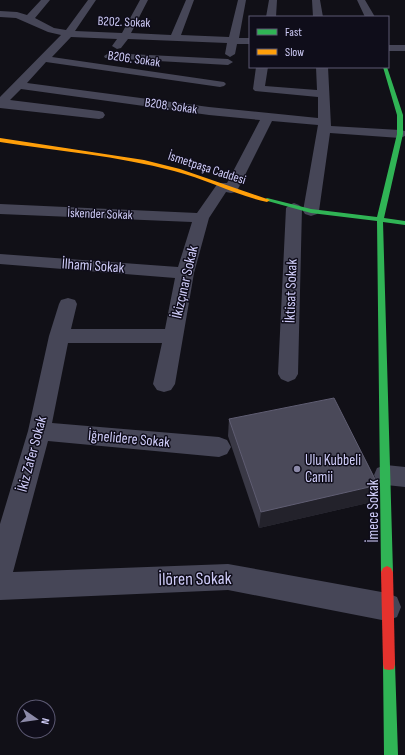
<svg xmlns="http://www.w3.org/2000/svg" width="405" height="755" viewBox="0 0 405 755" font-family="'Sofia Sans Condensed',sans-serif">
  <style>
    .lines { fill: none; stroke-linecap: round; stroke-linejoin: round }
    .street { fill: #464657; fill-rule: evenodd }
    .fast { fill: #30b455; fill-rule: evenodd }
    .slow { fill: #ff9f0a; fill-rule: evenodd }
    .jam { fill: #e5322d; fill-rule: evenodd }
    .wall { fill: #3a3946 }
    .shaded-wall { fill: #23222b }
    .building { fill: #4a4959; stroke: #5f5d72 }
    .poi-dot { fill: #8c8aa9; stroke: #0f0d1a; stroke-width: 1.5 }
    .labels { text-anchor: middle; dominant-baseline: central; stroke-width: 3; stroke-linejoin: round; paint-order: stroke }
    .far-street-label { font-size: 13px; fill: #cfccf8; stroke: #0f0d1a }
    .street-label { font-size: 15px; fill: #cfccf8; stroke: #0f0d1a }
    .poi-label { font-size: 15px; fill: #cfccf8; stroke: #0f0d1a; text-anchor: start }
    .near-street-label { font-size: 18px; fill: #cfccf8; stroke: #0f0d1a }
  </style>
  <rect width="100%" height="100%" fill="#111017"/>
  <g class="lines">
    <path class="street" d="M41,0H50L35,18L54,28L66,30L88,0H96L75,31L122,33L140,0H148L131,33L171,35L186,0H194L181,35L229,37L238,0H246L239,38H250V44H237L235,54L230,57L225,54L227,43L128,39L121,48L117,49L112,46L117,39L71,37L52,57L224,82L226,84L224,86L220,87L46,62L27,83L209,107L318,118V97L255,91L253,89L256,67H268L265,86L317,90L316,67H328L331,126L400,130L405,131V136L400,138L330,133L319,211L317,214L311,216L305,214L303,211L318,125L272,121L238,189L236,192L231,193L226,192L209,218L194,273L175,384L171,390L164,392L157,390L153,384L162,343H68L52,423L219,437L227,440L231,447L227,454L219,457L48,441L13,572L228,564L387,593L397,597L401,607L397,617L387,621L228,590L0,600V524L28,431L49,336L59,304L61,300L68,298L75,300L77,304L71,329H165L175,278L0,264V254L178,267L192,222L0,214V204L197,213L218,183H227L260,120L209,115L21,89L10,100L99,111L103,112L105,115L103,118L99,119L0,108V97L61,35L48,32L16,18L0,17V11L17,12L27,15Z
      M269,0H277L276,17H266Z
      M312,0H320L323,17H313Z
      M357,0H365L375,17H365Z
      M388,45H405V51H388Z
      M109,53L228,59L233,62L228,65L105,58L104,56Z
      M294,203L299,205L302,208L298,374L295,379L288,382L281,379L278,374L286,208L289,205Z
      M386,465L405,467V487L386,485L377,482L374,475L377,468Z"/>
    <path class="fast" d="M383,67H387L403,115V134L384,218L405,221V225L383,222L393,572L391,576L387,578L383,576L381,572L377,221L311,213L264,200L267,198L311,209L377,217L397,134V115Z
      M389,658L394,659L395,664L398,755H384L383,664L384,659Z"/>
    <path class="slow" d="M0,138L144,160L180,169L270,200L267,202C235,195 206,179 174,171C118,156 58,151 0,142Z"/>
    <path class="jam" d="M387,566L391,568L393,572L395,664L394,669L389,670L384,669L383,664L381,572L383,568Z"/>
  </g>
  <path class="wall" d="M229,419L372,502L259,528L228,436Z"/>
  <path class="shaded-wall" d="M378,485L372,502L259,528L261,512Z"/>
  <path class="building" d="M334,398L378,485L261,512L229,419Z"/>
  <circle class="poi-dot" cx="297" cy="469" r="4"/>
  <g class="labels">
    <g class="far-street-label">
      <text transform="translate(124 22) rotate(2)">B202. Sokak</text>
      <text transform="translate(134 59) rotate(8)">B206. Sokak</text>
      <text transform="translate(171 106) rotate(8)">B208. Sokak</text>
      <text transform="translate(207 168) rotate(18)">İsmetpaşa Caddesi</text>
      <text transform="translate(100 214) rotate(2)">İskender Sokak</text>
    </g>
    <g class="street-label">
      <text transform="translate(93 266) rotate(4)">İlhami Sokak</text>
      <text transform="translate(185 282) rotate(-77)">İkizçınar Sokak</text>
      <text transform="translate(291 291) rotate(-88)">İktisat Sokak</text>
      <text transform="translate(129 439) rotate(5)">İğnelidere Sokak</text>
      <text transform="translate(32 454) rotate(-75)">İkiz Zafer Sokak</text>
      <text transform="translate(373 511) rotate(-90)">İmece Sokak</text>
    </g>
    <g class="poi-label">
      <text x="305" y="460">Ulu Kubbeli<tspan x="305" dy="17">Camii</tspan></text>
    </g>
    <g class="near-street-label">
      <text transform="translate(195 579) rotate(-1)">İlören Sokak</text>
    </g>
  </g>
  <rect x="249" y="16" width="140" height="52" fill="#0f0d1a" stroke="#5c5973"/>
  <rect x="257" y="29" width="20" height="6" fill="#30b455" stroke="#5c5973"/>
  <text x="285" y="36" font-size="12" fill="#cfccf8">Fast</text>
  <rect x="257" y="49" width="20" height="6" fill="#ff9f0a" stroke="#5c5973"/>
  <text x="285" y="56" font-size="12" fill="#cfccf8">Slow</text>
  <g transform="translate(36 719) rotate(103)"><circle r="19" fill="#0f0d1a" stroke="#5c5973"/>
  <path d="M0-3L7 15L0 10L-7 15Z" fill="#8c8aa9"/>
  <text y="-6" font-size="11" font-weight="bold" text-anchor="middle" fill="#cfccf8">N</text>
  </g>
</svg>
